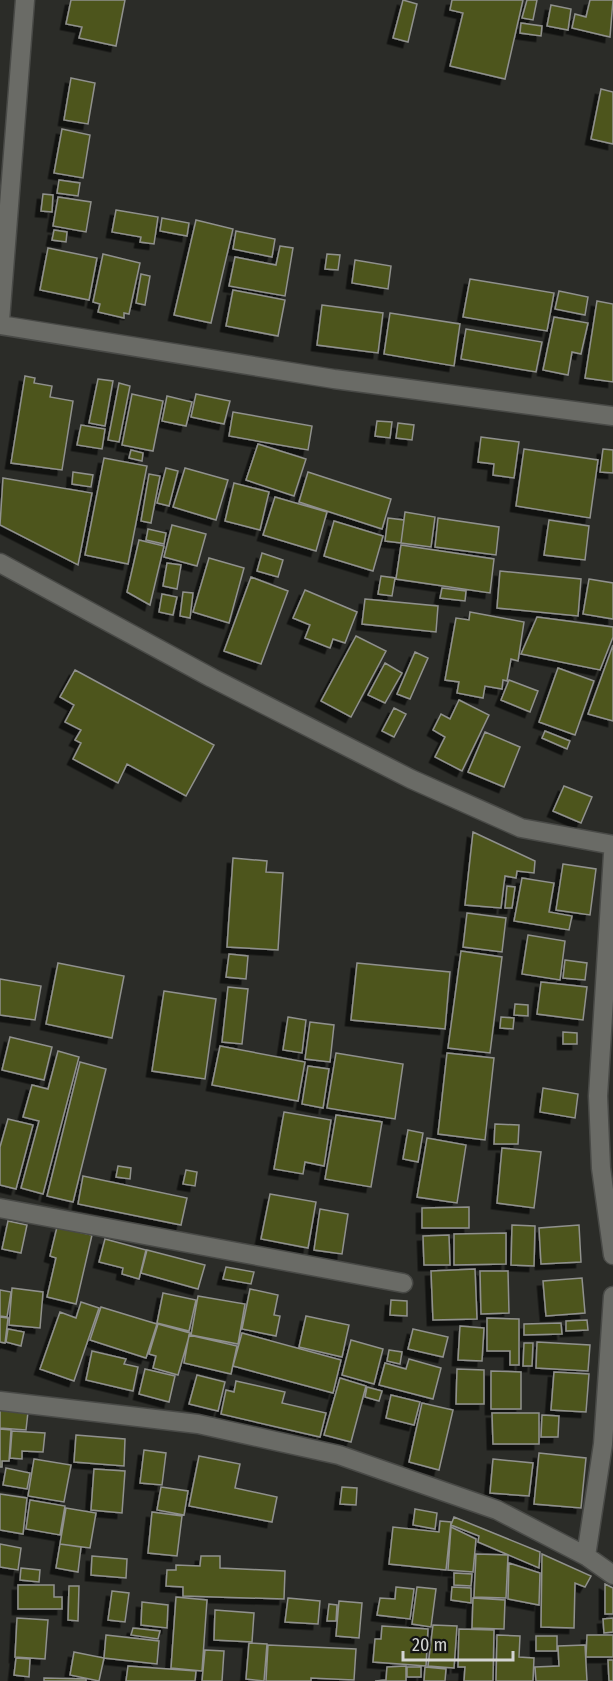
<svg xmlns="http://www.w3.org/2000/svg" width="613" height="1681" viewBox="0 0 613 1681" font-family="'Fira Sans Condensed',sans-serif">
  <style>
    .building { fill: #4d541f; stroke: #90918d; stroke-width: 1.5; filter: url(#shadow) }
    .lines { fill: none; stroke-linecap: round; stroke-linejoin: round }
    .street-casing { stroke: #494a47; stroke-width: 21 }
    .street { stroke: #6a6b66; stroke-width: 18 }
  </style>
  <defs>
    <filter id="shadow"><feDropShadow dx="-5.5" dy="5.5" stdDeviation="0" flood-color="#0009"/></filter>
  </defs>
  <rect width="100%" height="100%" fill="#2b2c28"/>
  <path class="building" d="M71,0H125L116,46L79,38L82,27L66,24Z
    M403,0L417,4L408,42L393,38Z
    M452,0H523L505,79L450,66L463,13L450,10Z
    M527,0H537L533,20L522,18Z
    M590,0H613L610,37L572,28L575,14L586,17Z
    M551,5L571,9L568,30L547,26Z
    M521,23L542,26L541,36L520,33Z
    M71,78L95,83L88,124L64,120Z
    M601,89L613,92V144L591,139Z
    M62,129L90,135L83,178L54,173Z
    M59,180L80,183L78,196L57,193Z
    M43,194L53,195L52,212L41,211Z
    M58,197L91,202L86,232L53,226Z
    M116,210L158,217L154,244L140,242L141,237L112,232Z
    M162,218L189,223L187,236L160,231Z
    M196,220L233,229L211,323L174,315Z
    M54,230L67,232L66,242L52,240Z
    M236,231L275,239L272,257L233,249Z
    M280,246L293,248L285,296L229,286L235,257L276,265Z
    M48,248L97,258L89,300L40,290Z
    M103,254L140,263L129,314L124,313V318L98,312L100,304L93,302Z
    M327,254L340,255L338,270L325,269Z
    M355,260L391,266L388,289L352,283Z
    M141,274L150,276L145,305L136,303Z
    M470,279L554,293L547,331L463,317Z
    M233,290L285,300L278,336L226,326Z
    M559,291L588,297L585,315L555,309Z
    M597,301L613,304V382L585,378Z
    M322,305L383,313L378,353L317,345Z
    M390,313L460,324L454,366L384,354Z
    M554,317L588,323L581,354L572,352L568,375L543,370Z
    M466,329L542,342L536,372L461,359Z
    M25,376L35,378L34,383L52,386L50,397L73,401L62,470L11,463Z
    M98,379L113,381L105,426L89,423Z
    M119,383L130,386L119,442L108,440Z
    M132,394L163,401L153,451L122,445Z
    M196,394L230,401L224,424L191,417Z
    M167,396L192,402L186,426L162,421Z
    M233,412L312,426L308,450L229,436Z
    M377,421L392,422L390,438L375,436Z
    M398,423L414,425L412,440L396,438Z
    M81,425L105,429L102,449L77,445Z
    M481,437L519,442L514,478L493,475L494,464L478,462Z
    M258,444L306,459L294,496L246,480Z
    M524,449L598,460L590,518L516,506Z
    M603,449L613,450V473L600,472Z
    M131,450L143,453L142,461L129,458Z
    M104,458L147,466L128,564L85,555Z
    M166,468L178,471L169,506L157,503Z
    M185,468L228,480L216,520L173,507Z
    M73,472L93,475L91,487L72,484Z
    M308,472L391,499L382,529L299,502Z
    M149,474L160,476L151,523L141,521Z
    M3,478L92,493L78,565L0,525Z
    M234,483L269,492L260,530L225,521Z
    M275,497L327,512L316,551L263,535Z
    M405,512L435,517L431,547L401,543Z
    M388,518L404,520L401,543L385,541Z
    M438,518L499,527L496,555L435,547Z
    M549,520L589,526L585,560L544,555Z
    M334,521L383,536L373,571L324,556Z
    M172,525L206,534L197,566L164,557Z
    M148,529L166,533L164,544L146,540Z
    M139,540L164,546L150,605L127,592Z
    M401,545L494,559L490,593L396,579Z
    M262,553L283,560L278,577L257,571Z
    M209,558L244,568L229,623L193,612Z
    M167,563L181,565L177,589L163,586Z
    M500,571L581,579L578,616L497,608Z
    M381,576L395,578L392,596L378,594Z
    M251,577L288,591L261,664L224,651Z
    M589,579L613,583V619L583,614Z
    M442,588L466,591L465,601L440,598Z
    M305,590L357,612L345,643L333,639L330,648L305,638L310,625L293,618Z
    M183,592L193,593L190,618L180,616Z
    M162,594L177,597L173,615L159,612Z
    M365,599L438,606L436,632L362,624Z
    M470,612L524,622L518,661L511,659L507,681L503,680L502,689L485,686L483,698L457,693L459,682L445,680L456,618L469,620Z
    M537,617L613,627V637L600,670L521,654Z
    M356,636L386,651L351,717L321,701Z
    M613,645V721L588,714Z
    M415,652L428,658L410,699L397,694Z
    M385,663L402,673L385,703L368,695Z
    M558,668L594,681L575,735L539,722Z
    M75,670L214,745L186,796L127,764L118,783L73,759L81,743L75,740L81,730L65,722L74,705L60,697Z
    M509,680L538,691L530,712L501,700Z
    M459,700L489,715L462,771L435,757L445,737L433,730L441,714L450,719Z
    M394,708L406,714L394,737L382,731Z
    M545,731L570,741L567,749L542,738Z
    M485,732L520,747L504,787L468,772Z
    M564,786L592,797L581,823L553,811Z
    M473,832L535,861L534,873L517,871L516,878L505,876L501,908L465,905Z
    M233,858L267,861L266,872L283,873L278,950L227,947Z
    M563,864L596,869L590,915L556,910Z
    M522,878L554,883L549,912L572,916L569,930L514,921Z
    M507,886L515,887L512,908H505Z
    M467,913L506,918L502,952L463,947Z
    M528,935L565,941L560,980L522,974Z
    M461,951L502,957L490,1053L448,1048Z
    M229,954L248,956L246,979L226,977Z
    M565,960L587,963L585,980L563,978Z
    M58,963L124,976L112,1038L46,1024Z
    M357,963L450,972L445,1029L351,1020Z
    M0,979L41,986L35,1020L0,1015Z
    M541,982L587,987L583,1020L537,1014Z
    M228,987L248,989L242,1044L222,1042Z
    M164,991L216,999L205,1079L152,1071Z
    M515,1004L528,1005V1016L514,1015Z
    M288,1017L306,1020L302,1053L283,1050Z
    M501,1017L514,1018L513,1029L500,1028Z
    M310,1022L334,1025L330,1062L305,1059Z
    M563,1032L577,1033V1044H563Z
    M10,1037L52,1047L44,1080L2,1070Z
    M220,1046L305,1062L298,1101L212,1085Z
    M58,1051L79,1057L43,1194L21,1188L39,1121L23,1117L32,1085L48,1089Z
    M336,1053L403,1064L395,1119L327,1108Z
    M447,1053L494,1058L485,1140L438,1134Z
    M80,1062L106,1069L73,1202L47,1196Z
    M308,1066L329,1069L323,1108L302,1104Z
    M543,1088L578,1094L575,1118L540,1112Z
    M284,1112L331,1120L324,1166L305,1162L303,1174L274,1169Z
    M336,1115L382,1122L371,1187L325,1179Z
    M8,1119L33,1125L16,1189L0,1185V1147Z
    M495,1124L519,1125L518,1144H494Z
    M408,1130L423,1133L418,1162L403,1159Z
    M427,1138L466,1145L457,1203L417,1197Z
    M502,1148L541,1152L534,1208L497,1203Z
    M118,1166L131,1168L130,1179L116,1177Z
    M186,1170L197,1172L195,1186L183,1184Z
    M83,1176L187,1198L181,1225L78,1204Z
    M270,1194L316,1202L308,1248L261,1239Z
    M469,1207V1228H422V1208Z
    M320,1209L348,1214L342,1254L314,1250Z
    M8,1221L27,1225L21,1253L2,1249Z
    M512,1225L535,1226L534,1266L511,1265Z
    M579,1225L581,1262L541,1264L539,1228Z
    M57,1227L92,1235L76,1304L47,1297L56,1258L50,1256Z
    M506,1233V1264L454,1265V1234Z
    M449,1235L450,1265H424L423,1236Z
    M105,1239L146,1250L139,1279L122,1274L123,1268L99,1262Z
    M147,1250L205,1265L198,1289L141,1273Z
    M226,1267L254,1272L251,1284L223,1279Z
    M475,1269L477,1319L433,1320L431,1271Z
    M480,1271H508L509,1313L481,1314Z
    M582,1278L585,1313L546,1316L543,1281Z
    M12,1288L43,1292L40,1328L9,1325Z
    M250,1289L278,1295L274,1315L280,1316L276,1336L242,1329Z
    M0,1290L11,1292L7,1317L0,1316Z
    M163,1293L196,1300L189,1331L157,1323Z
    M198,1296L245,1304L238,1344L191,1335Z
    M391,1300L407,1301V1316L390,1315Z
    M81,1302L99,1308L74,1381L40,1369L60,1312L76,1318Z
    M101,1307L157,1324L146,1358L90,1340Z
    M306,1316L349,1325L342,1357L299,1347Z
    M0,1317L8,1318L5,1343L0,1342Z
    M487,1318L519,1319V1365H510V1351H487Z
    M587,1320L588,1330L566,1331V1321Z
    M561,1323L562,1334L524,1335V1324Z
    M158,1324L190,1333L178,1375L153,1368L156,1356L149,1354Z
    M460,1326L484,1328L482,1361L458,1360Z
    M8,1329L24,1332L21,1346L6,1342Z
    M413,1329L448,1337L443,1357L408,1349Z
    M242,1333L341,1360L333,1393L233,1366Z
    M189,1335L237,1346L231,1374L184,1363Z
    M351,1340L383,1349L374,1384L342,1375Z
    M537,1342L590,1345L588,1371L536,1368Z
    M524,1343H533L532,1366H523Z
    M389,1350L402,1352L400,1364L387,1361Z
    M92,1351L126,1359L124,1364L138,1367L133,1391L86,1380Z
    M409,1359L441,1368L433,1399L379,1385L385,1363L406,1369Z
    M145,1369L175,1376L169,1402L139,1394Z
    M457,1369L484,1370V1404H456Z
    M491,1371L521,1372V1409H491Z
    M554,1372L589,1374L586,1412L551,1410Z
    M197,1375L225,1382L218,1411L189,1404Z
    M340,1378L366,1386L351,1442L324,1435Z
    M236,1381L285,1392L282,1403L326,1413L320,1437L221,1414L226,1390L234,1392Z
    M367,1387L382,1391L379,1401L365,1397Z
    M391,1395L420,1402L414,1425L386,1418Z
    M422,1403L453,1410L439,1470L409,1462Z
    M0,1410L28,1412L26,1430L0,1428Z
    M492,1413H539V1444H493Z
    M542,1415L559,1416L558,1437H541Z
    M0,1429L11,1430L9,1461H2V1467H0Z
    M12,1431L45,1433L43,1452L22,1451V1459L10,1458Z
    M76,1435L125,1439L124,1466L74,1462Z
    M144,1450L166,1453L162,1485L140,1483Z
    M539,1453L586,1458L581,1508L534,1504Z
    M199,1456L240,1464L235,1488L277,1497L272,1522L189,1506Z
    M34,1459L71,1465L64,1502L28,1496Z
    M493,1459L533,1463L529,1496L490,1493Z
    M6,1468L30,1473L27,1489L3,1485Z
    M94,1469L125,1471L122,1513L91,1510Z
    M161,1487L188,1491L184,1515L157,1510Z
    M342,1487L357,1488L356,1505L340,1504Z
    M0,1494L27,1498L23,1534L0,1530Z
    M30,1500L65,1506L60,1535L26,1529Z
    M66,1508L96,1513L90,1548L60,1544Z
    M415,1509L437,1513L435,1529L413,1525Z
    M152,1512L182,1516L177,1556L148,1553Z
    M454,1517L540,1552L539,1568L478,1542L479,1536L451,1525Z
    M440,1521L451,1522L446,1570L389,1564L393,1527L439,1532Z
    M451,1527L476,1539L473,1572L448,1570Z
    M0,1544L21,1548L18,1570L0,1567Z
    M60,1544L81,1547L78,1572L56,1568Z
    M476,1554L508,1555L506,1598L474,1597Z
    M542,1554L591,1576L585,1587L575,1583L574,1628L541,1627Z
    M92,1556L127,1559L126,1578L91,1575Z
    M201,1556H220V1568L285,1571L284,1599L183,1596V1587L166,1586L167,1570H176V1565L200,1566Z
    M509,1563L540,1573L539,1605L508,1599Z
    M21,1568L40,1570L39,1582L20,1580Z
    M454,1573L472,1574L471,1586L454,1585Z
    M605,1584L613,1588V1614H605Z
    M18,1585H54V1597H62V1609H18Z
    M69,1586H79L78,1621L68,1620Z
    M396,1587L414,1589L410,1619L377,1615L380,1598L395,1599Z
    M417,1587L436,1589L431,1627L412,1624Z
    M452,1587L471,1588V1603L451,1600Z
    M112,1591L129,1593L125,1622L108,1620Z
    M176,1597L207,1600L202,1671L171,1668Z
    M288,1598L320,1601L318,1624L285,1622Z
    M473,1598L505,1600L504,1629L472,1628Z
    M339,1601L362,1603L359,1638L336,1636Z
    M142,1602L168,1605L167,1628L141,1625Z
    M329,1604L337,1605L336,1621H327Z
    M215,1610L254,1613L252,1642L214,1640Z
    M17,1618L48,1620L45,1659L15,1657Z
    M613,1618V1632L604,1633L603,1619Z
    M433,1625L457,1626L454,1668L428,1666Z
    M382,1626L428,1629L426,1666L373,1662L375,1639H381Z
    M133,1628L160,1631L158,1639L131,1635Z
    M459,1629L494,1630L493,1681H464L465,1667H458Z
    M106,1635L159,1641L157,1664L104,1658Z
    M497,1635L520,1636L519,1657L534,1658L533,1681H496Z
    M587,1635H613V1657H586Z
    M536,1636H557V1651H536Z
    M249,1643L267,1644L264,1681L246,1679Z
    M268,1645L356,1649L354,1680L311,1678V1681H266Z
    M585,1645L587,1681H536L535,1667L559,1666L558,1646Z
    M205,1650L224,1651L222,1681H202Z
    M74,1652L104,1658L99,1681L70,1675Z
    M16,1658L30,1659L29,1677L14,1675Z
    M608,1660H613V1681H609Z
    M128,1666L196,1671L195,1681H126Z
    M406,1666V1681H375L386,1680L387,1667Z
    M407,1667H421V1677H407Z
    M425,1667L446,1669L445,1681H424Z
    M44,1678L86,1679V1681H44Z"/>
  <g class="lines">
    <defs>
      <path id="street" d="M0,321L25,0
        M0,325L334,379L613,416
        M0,563L212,678L411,779L521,828L613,845
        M613,854L598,1096L601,1168L613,1255
        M0,1208L403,1283
        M0,1401L198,1424L339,1455L497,1510L586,1556L613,1575
        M586,1556L603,1444L613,1296"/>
    </defs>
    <use href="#street" class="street-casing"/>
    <use href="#street" class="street"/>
  </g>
  <path d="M403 1651v9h110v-9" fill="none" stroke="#d3d4d2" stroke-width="3"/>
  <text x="412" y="1651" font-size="18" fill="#d3d4d2" stroke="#141413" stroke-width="4.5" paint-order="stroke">20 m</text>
</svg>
